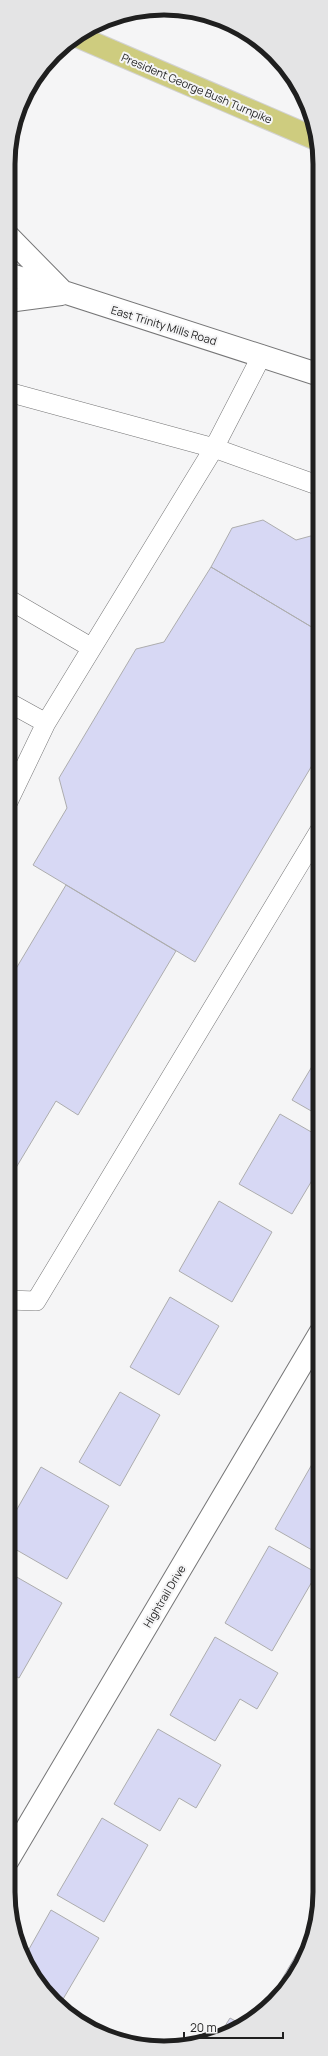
<svg xmlns="http://www.w3.org/2000/svg" width="328" height="2056" viewBox="0 0 328 2056" font-family="Manrope,sans-serif">
  <style>
    .building { fill: #d7d8f4; stroke: #adadae }
    .lines { fill: none; stroke-linecap: round; stroke-linejoin: round }
    .service-casing { stroke: #767677; stroke-width: 20 }
    .minor-casing { stroke: #767677; stroke-width: 24 }
    .secondary-casing { stroke: #767677; stroke-width: 24 }
    .motorway-casing { stroke: #d2d2d2; stroke-width: 24 }
    .service { stroke: #fff; stroke-width: 19 }
    .minor { stroke: #fff; stroke-width: 22 }
    .secondary { stroke: #fff; stroke-width: 22 }
    .motorway { stroke: #cecc7f; stroke-width: 22 }
    .labels { text-anchor: middle; dominant-baseline: central; stroke-width: 4; stroke-linejoin: round; paint-order: stroke }
    .street-label { font-size: 11px; fill: #1f1f1f; stroke: #f5f5f6 }
    .rim { fill: none; stroke: #1f1f1f; stroke-width: 5 }
  </style>
  <rect width="100%" height="100%" fill="#f5f5f6"/>
  <path class="building" d="M263,520L296,540L318,534L320,536V632L211,567L232,528Z
    M211,567L320,632V752L195,962L33,865L67,808L59,778L136,649L164,642Z
    M66,885L176,951L78,1115L56,1101L8,1181V982Z
    M320,1053V1116L292,1100Z
    M280,1114L320,1137V1167L292,1214L239,1184Z
    M219,1201L272,1232L232,1302L179,1271Z
    M170,1297L219,1326L179,1395L130,1367Z
    M120,1392L160,1415L120,1486L79,1462Z
    M319,1452L320,1553L319,1554L275,1529Z
    M41,1467L109,1506L67,1579L8,1545V1525Z
    M269,1546L317,1573L272,1651L225,1623Z
    M8,1572L62,1603L19,1678L8,1672Z
    M215,1637L278,1673L257,1709L240,1699L215,1741L170,1715Z
    M158,1729L221,1765L196,1808L179,1798L160,1831L114,1804Z
    M102,1818L148,1845L104,1922L57,1895Z
    M51,1910L99,1938L59,2006L54,2002L24,1958Z
    M306,1938L309,1940L304,1961L288,1982L282,1979Z
    M230,2018L241,2024L218,2037Z"/>
  <g class="lines">
    <defs>
      <path id="service" d="M8,392L214,448L320,486
        M8,599L92,648
        M8,702L46,723
        M8,802L46,723L214,448L262,355
        M8,1300L36,1301L320,830"/>
      <path id="minor" d="M8,1860L320,1333"/>
      <path id="secondary" d="M8,236L61,290
        M8,274L320,375
        M8,301L61,294"/>
      <path id="motorway" d="M79,37L316,139"/>
    </defs>
    <use href="#service" class="service-casing"/>
    <use href="#minor" class="minor-casing"/>
    <use href="#secondary" class="secondary-casing"/>
    <use href="#motorway" class="motorway-casing"/>
    <use href="#service" class="service"/>
    <use href="#minor" class="minor"/>
    <use href="#secondary" class="secondary"/>
    <use href="#motorway" class="motorway"/>
  </g>
  <g class="labels">
    <g class="street-label">
      <text transform="translate(197 88) rotate(23)">President George Bush Turnpike</text>
      <text transform="translate(164 325) rotate(17)">East Trinity Mills Road</text>
      <text transform="translate(164 1596) rotate(-59)">Hightrail Drive</text>
    </g>
  </g>
  <path d="M0 0H328V2056H0ZM164 15H164A149 149 0 0 1 313 164V1892A149 149 0 0 1 164 2041H164A149 149 0 0 1 15 1892V164A149 149 0 0 1 164 15Z" fill="#e4e4e5" fill-rule="evenodd"/>
  <path class="rim" d="M164 15H164A149 149 0 0 1 313 164V1892A149 149 0 0 1 164 2041H164A149 149 0 0 1 15 1892V164A149 149 0 0 1 164 15Z"/>
  <path d="M184 2032v6h99v-6" fill="none" stroke="#1f1f1f" stroke-width="2"/>
  <text x="190" y="2032" font-size="12" fill="#1f1f1f" stroke="#f5f5f6" stroke-width="3" paint-order="stroke">20 m</text>
</svg>
